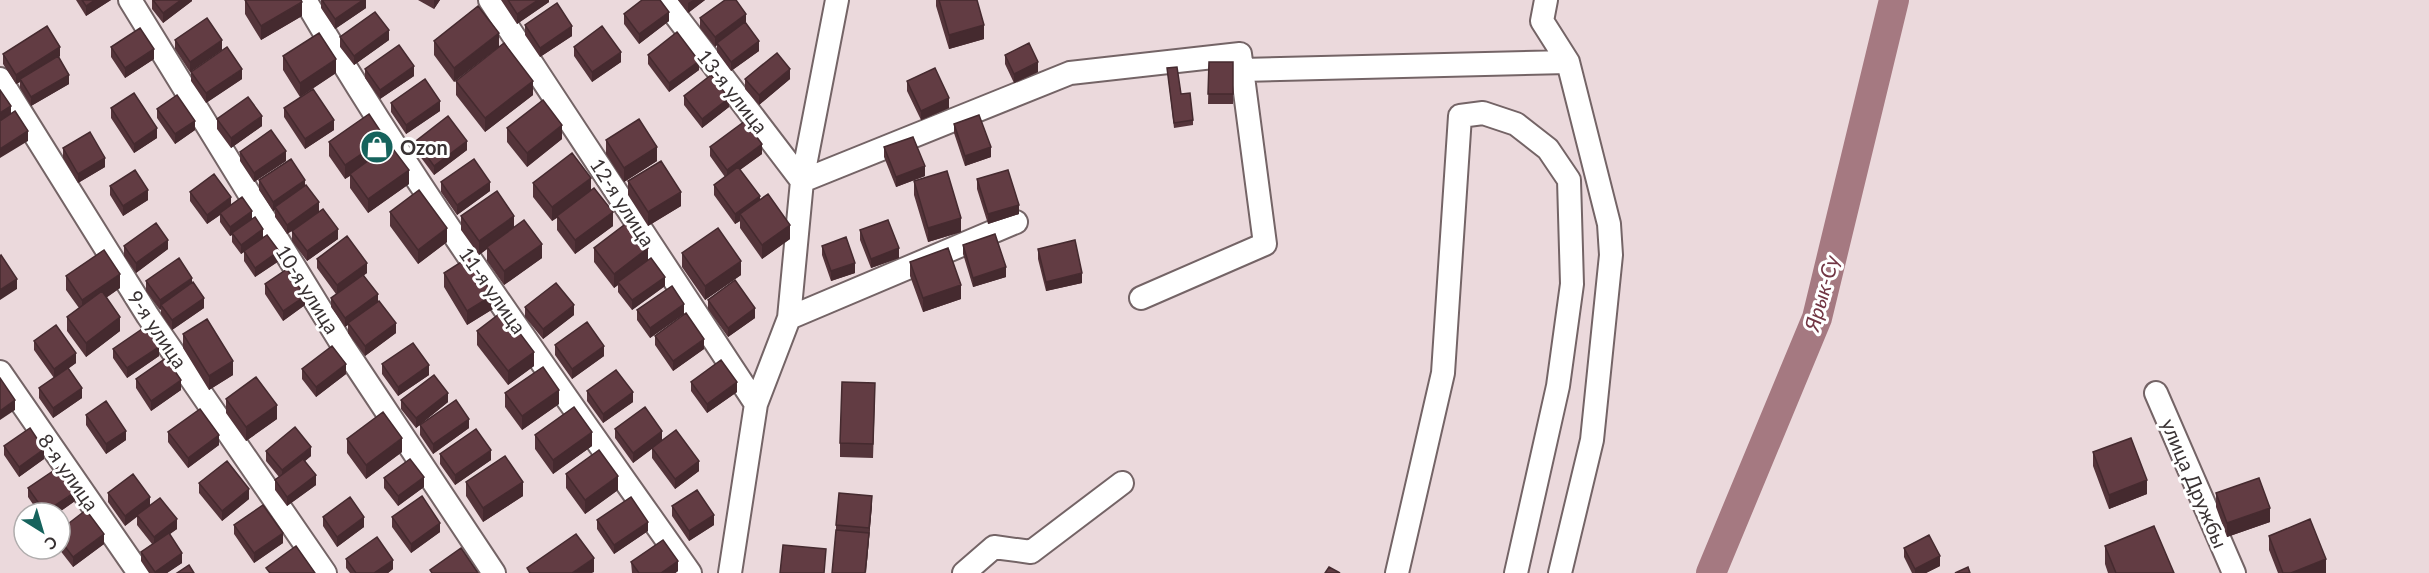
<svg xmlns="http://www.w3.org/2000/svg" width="2429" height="573" viewBox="0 0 2429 573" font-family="Lato,sans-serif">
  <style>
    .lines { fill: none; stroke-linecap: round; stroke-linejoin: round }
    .river { stroke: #a57981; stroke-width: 30 }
    .minor-casing { stroke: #746466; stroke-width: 26 }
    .minor { stroke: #fff; stroke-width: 22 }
    .wall { fill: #54343a }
    .shaded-wall { fill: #452a2f }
    .building { fill: #623c43; stroke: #452a2f; stroke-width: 1.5 }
    .labels { text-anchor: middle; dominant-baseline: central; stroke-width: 6; stroke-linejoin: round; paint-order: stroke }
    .street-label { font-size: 20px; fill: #393233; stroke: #fff }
    .poi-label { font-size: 20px; font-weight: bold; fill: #393233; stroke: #fff; text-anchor: start }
    .water-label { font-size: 21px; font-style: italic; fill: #723644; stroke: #fff }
  </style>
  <rect width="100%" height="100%" fill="#ebd9dc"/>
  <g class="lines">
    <path class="river" d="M1711,573L1817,318L1894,0"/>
    <defs>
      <path id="minor" d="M130,0L343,346L494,573
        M305,0C422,199 558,385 690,573
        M490,0L756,404
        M664,0L802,181L1070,73L1240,54L1265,244L1141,298
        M1546,0L1542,21L1568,62L1609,224L1611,255L1592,440L1560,573
        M1242,70L1568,62
        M0,79L148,316L325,573
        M789,318L1016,222
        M0,372L139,573
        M2156,393L2234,573
        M730,573L756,404L789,318L802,181L837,0
        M964,573L994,547L1031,552L1122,483
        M1397,573L1443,373L1460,116L1483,113L1516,124L1548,149L1569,180L1572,284L1558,386L1516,573"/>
    </defs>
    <use href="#minor" class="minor-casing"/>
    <use href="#minor" class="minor"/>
  </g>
  <path class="wall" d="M76,0H111L86,16Z
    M152,0H192V1L163,23L152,9Z
    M245,0L302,16L261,40L245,14Z
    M321,0H366V8L335,29L321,8Z
    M418,0H440L434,9Z
    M501,0H549V2L517,24Z
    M678,0H705L688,13Z
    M936,0H977L984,39L949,49L936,6Z
    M478,6L454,82L434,55V41Z
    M624,14L669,21L639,44L624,24Z
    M700,18L746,24L759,51L731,71L717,52V45L715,47L700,28Z
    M525,25L572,36L540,57L525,35Z
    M340,37L389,40L354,65L340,47Z
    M175,40L222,50L190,72L175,49Z
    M111,47L154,59L125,78L111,57Z
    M574,47L621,62L592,82L574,56Z
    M3,54L60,56L59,57L69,84L31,106L20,88V82L16,84L3,64Z
    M648,55L699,70L669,92L648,64Z
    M1005,55L1038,72L1014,83L1005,64Z
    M283,56L336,73L300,97L283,70Z
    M1209,62H1233V104H1208Z
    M1167,68L1181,94L1193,120V125L1174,128Z
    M365,69L414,76L380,99L365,78Z
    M191,72L242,79L206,103L191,81Z
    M745,79H790L759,105L745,89Z
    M456,81L533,95L485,132L456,95Z
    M907,81L949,108L921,120L907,91Z
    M684,96L729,107L702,128L684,105Z
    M391,103L440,111L406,134L391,112Z
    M111,108L157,138L134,153L111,118Z
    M284,108L334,130L305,149L284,117Z
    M157,109L195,130L175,144L157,118Z
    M217,119L262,126L231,148L217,129Z
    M954,124L991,157L965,166L954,133Z
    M507,128L562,139L527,167L507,142Z
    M606,140L657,161L624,182L606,154Z
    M416,141L467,150L434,175L416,151Z
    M329,142L385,149L409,184L368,213L350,188V176L345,179L329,156Z
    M710,147L762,154L740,170L760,199L790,239L762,259L740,228V221L735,224L714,195V185L725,177L710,156Z
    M884,147L925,176L896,187L884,157Z
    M63,148L105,167L78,183L63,158Z
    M240,152L286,161L254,182L240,161Z
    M977,179L1019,214L988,224L977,189Z
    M259,180L305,185L319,212L338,239L307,261L292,241V231L295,229L287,234L275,217V210L273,211L259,190Z
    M628,181L681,206L648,226L628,195Z
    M914,181L961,232L928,242L914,195Z
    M441,182L490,191L457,215L441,192Z
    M533,183L591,190L613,226L575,254L557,230V218L552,221L533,197Z
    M110,186L148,200L123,216L110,195Z
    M190,192L231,205L252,219L279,261L255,277L244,261V252L241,254L232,242V235L230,236L220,222V215L207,224L190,201Z
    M390,212L447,242L418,264L390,226Z
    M461,216L514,227L542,258L504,285L487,261V249L479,255L461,230Z
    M860,230L899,258L871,268L860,240Z
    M963,245L1006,277L973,287L963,254Z
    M124,246L168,249L136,273L124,256Z
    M822,246L855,273L831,281L822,255Z
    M594,248L648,260L665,286L632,310L618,292V285L614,288L594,262Z
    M1038,249L1082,283L1046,291L1038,259Z
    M682,253L741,275L705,300L682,267Z
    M317,259L367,273L364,275L378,302L396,333L365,356L348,333V325L345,327L331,307V298L336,294L317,268Z
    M910,262L961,299L923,312L910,276Z
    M444,273L493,309L467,325L444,287Z
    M66,276L120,288L106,298L120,331L86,357L67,331V317L79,308L66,290Z
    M146,281L192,283L204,308L172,330L161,314V309L160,310L146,291Z
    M265,284L305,305L283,321L265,294Z
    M708,300L755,318L728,337L708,309Z
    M525,307L574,315L543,339L525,317Z
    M637,310L684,314L650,338L637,320Z
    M477,331L534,366L508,385L477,345Z
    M183,334L233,375L209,390L183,348Z
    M655,336L704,349L673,371L655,345Z
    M34,341L76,363L68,369L82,398L53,418L39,398V388L54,378L34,350Z
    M555,345L604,356L572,379L555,355Z
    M113,349L159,356L127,378L113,358Z
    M382,364L429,375L398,396L382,374Z
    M302,369L346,374L316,397L302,379Z
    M136,379L181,390L151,411L136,388Z
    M691,382L737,392L707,413L691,391Z
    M587,391L633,402L603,423L587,401Z
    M505,393L559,404L522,430L505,407Z
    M875,397L873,458L840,457V443Z
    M226,399L277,419L246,441L226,413Z
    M401,400L448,402L416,428L401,409Z
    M86,415L126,440L106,454L86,425Z
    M420,425L469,428L433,454L420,435Z
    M615,429L662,440L699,471L675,489L652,458V449L633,463L615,438Z
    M168,432L219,445L188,468L168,442Z
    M535,435L592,446L553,474L535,449Z
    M347,439L402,452L366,479L347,453Z
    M4,446L44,459L19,477L4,455Z
    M266,451L311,456L305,461L316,485L287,506L275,490V480L279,477L266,461Z
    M2093,452L2147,494L2109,509L2093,466Z
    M440,454L491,460L455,485L440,464Z
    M566,474L618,490L585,514L566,488Z
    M384,478L424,487L398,506L384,488Z
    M466,482L523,496L483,522L466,496Z
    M199,483L249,499L222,521L199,493Z
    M28,488L75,501L58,513H39L28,497Z
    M108,493L150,505L177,529L169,534L182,563L167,573H149L141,561V552L152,544L137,525V516L125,526L108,502Z
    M2216,493L2270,522L2227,537L2216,507Z
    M872,505L866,573L836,530V525Z
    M672,506L714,525L689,541L672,516Z
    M323,517L364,527L337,547L323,526Z
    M392,517L440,532L411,553L392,527Z
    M597,520L648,531L614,554L597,529Z
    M234,525L283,543L254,563L234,534Z
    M60,530L104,544L73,567L59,549Z
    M2269,536L2326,573H2278L2269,550Z
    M2105,546L2174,573H2108L2105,564Z
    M1904,548L1940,566L1926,573H1912L1904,557Z
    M346,559L393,569L388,573H350L346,568Z
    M631,562L678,571L675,573H632Z"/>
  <path class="shaded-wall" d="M95,0H111L86,16V6Z
    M181,0H192V1L163,23V13Z
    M363,0H366V8L335,29V19Z
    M434,0H440L434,9Z
    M538,0H549V2L517,24V14Z
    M693,0H705L688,13V3Z
    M302,2V16L261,40V26Z
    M669,12V21L639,44V34Z
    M746,14V24L717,43V45L715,47V37Z
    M984,25V39L949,49V35Z
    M572,26V36L540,57V48Z
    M389,30V40L354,65V56Z
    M499,33V47L454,82V68Z
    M222,40V50L190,72V62Z
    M759,41V51L731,71V62Z
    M60,47V56L21,81L20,79V82L16,84V75Z
    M154,49V59L125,78V68Z
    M621,52V62L592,82V72Z
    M336,59V73L300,97V83Z
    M699,61V70L669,92V83Z
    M1038,62V72L1014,83V74Z
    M414,66V76L380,99V90Z
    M242,69V79L206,103V93Z
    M790,69V79L759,105V95Z
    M69,75V84L31,106V97Z
    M533,81V95L485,132V118Z
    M729,98V107L702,128V119Z
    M949,98V108L921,120V111Z
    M440,101V111L406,134V125Z
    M11,106V116L0,123V113Z
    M262,116V126L231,148V138Z
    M334,120V130L305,149V139Z
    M195,121V130L175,144V134Z
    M562,125V139L527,167V153Z
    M157,128V138L134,153V144Z
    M28,131V141L0,158V149Z
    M385,138V152L345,179V165Z
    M467,141V150L434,175V166Z
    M762,144V154L727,179V170Z
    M657,147V161L624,182V168Z
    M991,147V157L965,166V156Z
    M286,151V161L254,182V173Z
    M105,158V167L78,183V174Z
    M925,166V176L896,187V177Z
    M409,170V184L368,213V199Z
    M591,178V192L552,221V207Z
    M305,180V190L275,207V210L273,211V202Z
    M490,182V191L457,215V205Z
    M148,190V200L123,216V206Z
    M681,192V206L648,226V212Z
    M760,196V205L740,214V221L735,224V214Z
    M231,197V207L220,213V215L207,224V215Z
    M319,202V212L287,234V225Z
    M1019,205V214L988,224V214Z
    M252,211V221L232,233V235L230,236V227Z
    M613,212V226L575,254V240Z
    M514,216V230L487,247V249L479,255V241Z
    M961,218V232L928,242V228Z
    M790,225V239L762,259V245Z
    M447,228V242L418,264V250Z
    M263,229V239L241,254V245Z
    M338,229V239L307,261V251Z
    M168,240V249L136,273V263Z
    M542,244V258L504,285V271Z
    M648,248V262L618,282V285L614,288V274Z
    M899,248V258L871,268V259Z
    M279,251V261L255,277V268Z
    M741,261V275L705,300V286Z
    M367,263V273L337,295V285Z
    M855,263V273L831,281V271Z
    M1006,267V277L973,287V278Z
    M1082,273V283L1046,291V282Z
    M120,274V288L82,314V300Z
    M665,277V286L632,310V300Z
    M192,278V287L161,305V309L160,310V300Z
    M17,279V289L0,300V290Z
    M961,285V299L923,312V298Z
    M378,294V304L345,327V318Z
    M493,295V309L467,325V311Z
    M305,296V305L283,321V311Z
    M204,298V308L172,330V320Z
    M684,304V314L650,338V328Z
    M574,305V315L543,339V329Z
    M755,308V318L728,337V328Z
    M120,317V331L86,357V343Z
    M396,323V333L365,356V346Z
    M704,339V349L673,371V361Z
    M604,346V356L572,379V369Z
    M159,347V356L127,378V368Z
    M534,352V366L508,385V371Z
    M76,353V363L54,378V369Z
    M233,361V375L209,390V376Z
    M346,364V374L316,397V387Z
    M429,365V375L398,396V387Z
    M181,380V390L151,411V401Z
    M737,382V392L707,413V404Z
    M82,388V398L53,418V408Z
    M559,390V404L522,430V416Z
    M633,392V402L603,423V414Z
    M448,393V402L416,428V418Z
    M15,400V410L0,420V411Z
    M277,405V419L246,441V427Z
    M469,419V428L433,454V444Z
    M126,431V440L106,454V444Z
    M662,431V441L633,463V453Z
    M592,432V446L553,474V460Z
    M219,435V445L188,468V458Z
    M402,438V452L366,479V465Z
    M311,447V456L282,480V470Z
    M44,449V459L19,477V467Z
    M491,450V460L455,485V475Z
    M699,461V471L675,489V479Z
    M316,475V485L287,506V497Z
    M618,476V490L585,514V500Z
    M424,477V487L398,506V496Z
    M2147,480V494L2109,509V495Z
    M523,482V496L483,522V508Z
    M249,489V499L222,521V511Z
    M75,492V501L58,513H45Z
    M872,496V505L866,573L869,528Z
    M150,497V507L125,526V516Z
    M2270,508V522L2227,537V523Z
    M714,515V525L689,541V531Z
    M364,517V527L337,547V537Z
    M177,519V529L154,546V537Z
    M648,522V531L614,554V545Z
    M440,523V532L411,553V544Z
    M283,533V543L254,563V553Z
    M104,534V544L73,567V557Z
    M182,553V563L167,573H155V572Z
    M1940,556V566L1926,573H1915V569Z
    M594,558V572L592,573H572Z
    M2326,559V573H2291Z
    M393,560V569L388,573H374Z
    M678,561V571L675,573H661Z"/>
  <path class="building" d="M82,0H95L86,6Z
    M153,0H181L163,13Z
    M245,0H301L302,2L261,26Z
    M322,0H363L335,19Z
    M508,0H538L517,14Z
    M642,0H660L669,12L639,34L624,14Z
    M725,0H736L746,14L715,37L700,18Z
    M939,0H977L984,25L949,35Z
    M557,3L572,26L540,48L525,25Z
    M478,6L499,33L454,68L434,41Z
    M375,12L389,30L354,56L340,37Z
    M207,18L222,40L190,62L175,40Z
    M745,22L759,41L731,62L717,43Z
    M47,26L60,47L16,75L3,54Z
    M602,26L621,52L592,72L574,47Z
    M140,28L154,49L125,68L111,47Z
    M677,32L699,61L669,83L648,55Z
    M319,33L336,59L300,83L283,56Z
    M504,43L533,81L485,118L456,81Z
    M1029,43L1038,62L1014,74L1005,55Z
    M399,45L414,66L380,90L365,69Z
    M227,47L242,69L206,93L191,72Z
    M777,53L790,69L759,95L745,79Z
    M58,56L69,75L31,97L20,79Z
    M1209,62H1233V94H1208Z
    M1177,67L1181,94L1190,93L1193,120L1174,123L1167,68Z
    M935,68L949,98L921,111L907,81Z
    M711,75L729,98L702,119L684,96Z
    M425,79L440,101L406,125L391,103Z
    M313,89L334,120L305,139L284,108Z
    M0,90L11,106L0,113Z
    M134,93L157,128L134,144L111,108Z
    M177,95L195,121L175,134L157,109Z
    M248,97L262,116L231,138L217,119Z
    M543,100L562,125L527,153L507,128Z
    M15,111L28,131L0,149V121Z
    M369,114L385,138L345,165L329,142Z
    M979,115L991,147L965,156L954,124Z
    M448,116L467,141L434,166L416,141Z
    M639,119L657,147L624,168L606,140Z
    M745,121L762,144L727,170L710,147Z
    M271,130L286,151L254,173L240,152Z
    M90,132L105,158L78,174L63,148Z
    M913,137L925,166L896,177L884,147Z
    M390,145L409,170L368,199L350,174Z
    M572,153L591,178L552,207L533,183Z
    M291,159L305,180L273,202L259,180Z
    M474,159L490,182L457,205L441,182Z
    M661,161L681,192L648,212L628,181Z
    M738,167L760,196L735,214L714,185Z
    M135,170L148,190L123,206L110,186Z
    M1008,170L1019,205L988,214L977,179Z
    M947,171L961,218L928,228L914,181Z
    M214,174L231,197L207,215L190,192Z
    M306,185L319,202L287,225L275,207Z
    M594,188L613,212L575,240L557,216Z
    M419,190L447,228L418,250L390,212Z
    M497,191L514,216L479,241L461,216Z
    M768,194L790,225L762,245L740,214Z
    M242,197L252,211L230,227L220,213Z
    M323,209L338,229L307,251L292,231Z
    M255,217L263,229L241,245L232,233Z
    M524,220L542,244L504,271L487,247Z
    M888,220L899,248L871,259L860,230Z
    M628,222L648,248L614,274L594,248Z
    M156,223L168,240L136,263L124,246Z
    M718,228L741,261L705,286L682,253Z
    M995,234L1006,267L973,278L963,245Z
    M267,235L279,251L255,268L244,251Z
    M347,236L367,263L337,285L317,259Z
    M846,237L855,263L831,271L822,246Z
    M1075,240L1082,273L1046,282L1038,249Z
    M948,248L961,285L923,298L910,262Z
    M104,250L120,274L82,300L66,276Z
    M1,255L17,279L0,290V256Z
    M469,257L493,295L467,311L444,273Z
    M179,258L192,278L160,300L146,281Z
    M651,258L665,277L632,300L618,282Z
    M287,269L305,296L283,311L265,284Z
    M363,275L378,294L345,318L331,298Z
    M735,280L755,308L728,328L708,300Z
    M193,282L204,298L172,320L161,305Z
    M556,283L574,305L543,329L525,307Z
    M672,286L684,304L650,328L637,310Z
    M102,291L120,317L86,343L67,317Z
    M379,301L396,323L365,346L348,323Z
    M503,311L534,352L508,371L477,331Z
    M686,313L704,339L673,361L655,336Z
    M207,319L233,361L209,376L183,334Z
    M587,322L604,346L572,369L555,345Z
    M56,325L76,353L54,369L34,341Z
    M145,327L159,347L127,368L113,349Z
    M413,343L429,365L398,387L382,364Z
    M332,346L346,364L316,387L302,369Z
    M166,358L181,380L151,401L136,379Z
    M721,360L737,382L707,404L691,382Z
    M543,367L559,390L522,416L505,393Z
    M68,368L82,388L53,408L39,388Z
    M616,370L633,392L603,414L587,391Z
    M434,375L448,393L416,418L401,400Z
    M256,377L277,405L246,427L226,399Z
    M0,378L15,400L0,411Z
    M842,382L875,383L873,444L840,443Z
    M456,400L469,419L433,444L420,425Z
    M106,401L126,431L106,444L86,415Z
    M574,407L592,432L553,460L535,435Z
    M645,407L662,431L633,453L615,429Z
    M200,409L219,435L188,458L168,432Z
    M383,412L402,438L366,465L347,439Z
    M295,427L311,447L282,470L266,451Z
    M30,428L44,449L19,467L4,446Z
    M476,429L491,450L455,475L440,454Z
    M676,430L699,461L675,479L652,448Z
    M2131,438L2147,480L2109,495L2093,452Z
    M599,450L618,476L585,500L566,474Z
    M505,456L523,482L483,508L466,482Z
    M303,459L316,475L287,497L275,480Z
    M410,459L424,477L398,496L384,478Z
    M227,461L249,489L222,511L199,483Z
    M59,467L75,492L45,512L28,488Z
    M133,474L150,497L125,516L108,493Z
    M2259,478L2270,508L2227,523L2216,493Z
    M697,490L714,515L689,531L672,506Z
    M839,493L872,496L869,528L836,525Z
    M422,496L440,523L411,544L392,517Z
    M350,497L364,517L337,537L323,517Z
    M631,497L648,522L614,545L597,520Z
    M160,498L177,519L154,537L137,515Z
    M263,505L283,533L254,553L234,525Z
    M86,510L104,534L73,557L60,540V530Z
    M2310,519L2326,559L2291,573H2283L2269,536Z
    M2154,526L2174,573H2116L2105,546Z
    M836,530L869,533L865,573H832Z
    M169,533L182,553L155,572L141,552Z
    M576,534L594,558L572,573H530L527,568Z
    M1929,535L1940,556L1915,569L1904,548Z
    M377,537L393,560L374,573H356L346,559Z
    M663,540L678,561L661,573H639L631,562Z
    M783,545L826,549L824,573H780Z
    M296,546L315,573H270L266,568Z
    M461,548L478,573H432L430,570Z
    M189,565L194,573H177Z
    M1329,567L1340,573H1325Z
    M1968,567L1970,573H1955Z"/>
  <defs>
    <symbol id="shop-disc" viewBox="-11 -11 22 22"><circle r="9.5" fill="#16635d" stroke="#fff"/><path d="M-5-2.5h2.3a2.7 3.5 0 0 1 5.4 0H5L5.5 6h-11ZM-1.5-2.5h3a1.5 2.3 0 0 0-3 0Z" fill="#fff"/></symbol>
  </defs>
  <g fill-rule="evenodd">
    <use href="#shop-disc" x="358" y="128" width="38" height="38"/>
  </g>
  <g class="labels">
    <g class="street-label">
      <text transform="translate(733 91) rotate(52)">13-я улица</text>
      <text transform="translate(623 202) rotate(57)">12-я улица</text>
      <text transform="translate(308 289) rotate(58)">10-я улица</text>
      <text transform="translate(493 290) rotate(55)">11-я улица</text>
      <text transform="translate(158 329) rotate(56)">9-я улица</text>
      <text transform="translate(69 472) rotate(55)">8-я улица</text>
      <text transform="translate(2195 483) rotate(67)">улица Дружбы</text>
    </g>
    <g class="poi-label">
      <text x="400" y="147">Ozon</text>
    </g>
    <g class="water-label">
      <text transform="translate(1821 293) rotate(-74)">Ярык-Су</text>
    </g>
  </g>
  <g transform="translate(42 531) rotate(143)"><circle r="28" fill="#ffffff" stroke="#b0adad" stroke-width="1.5"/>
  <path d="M0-4.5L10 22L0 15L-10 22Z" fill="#16635d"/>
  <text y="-9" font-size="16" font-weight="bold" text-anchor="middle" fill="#393233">С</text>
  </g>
</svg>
